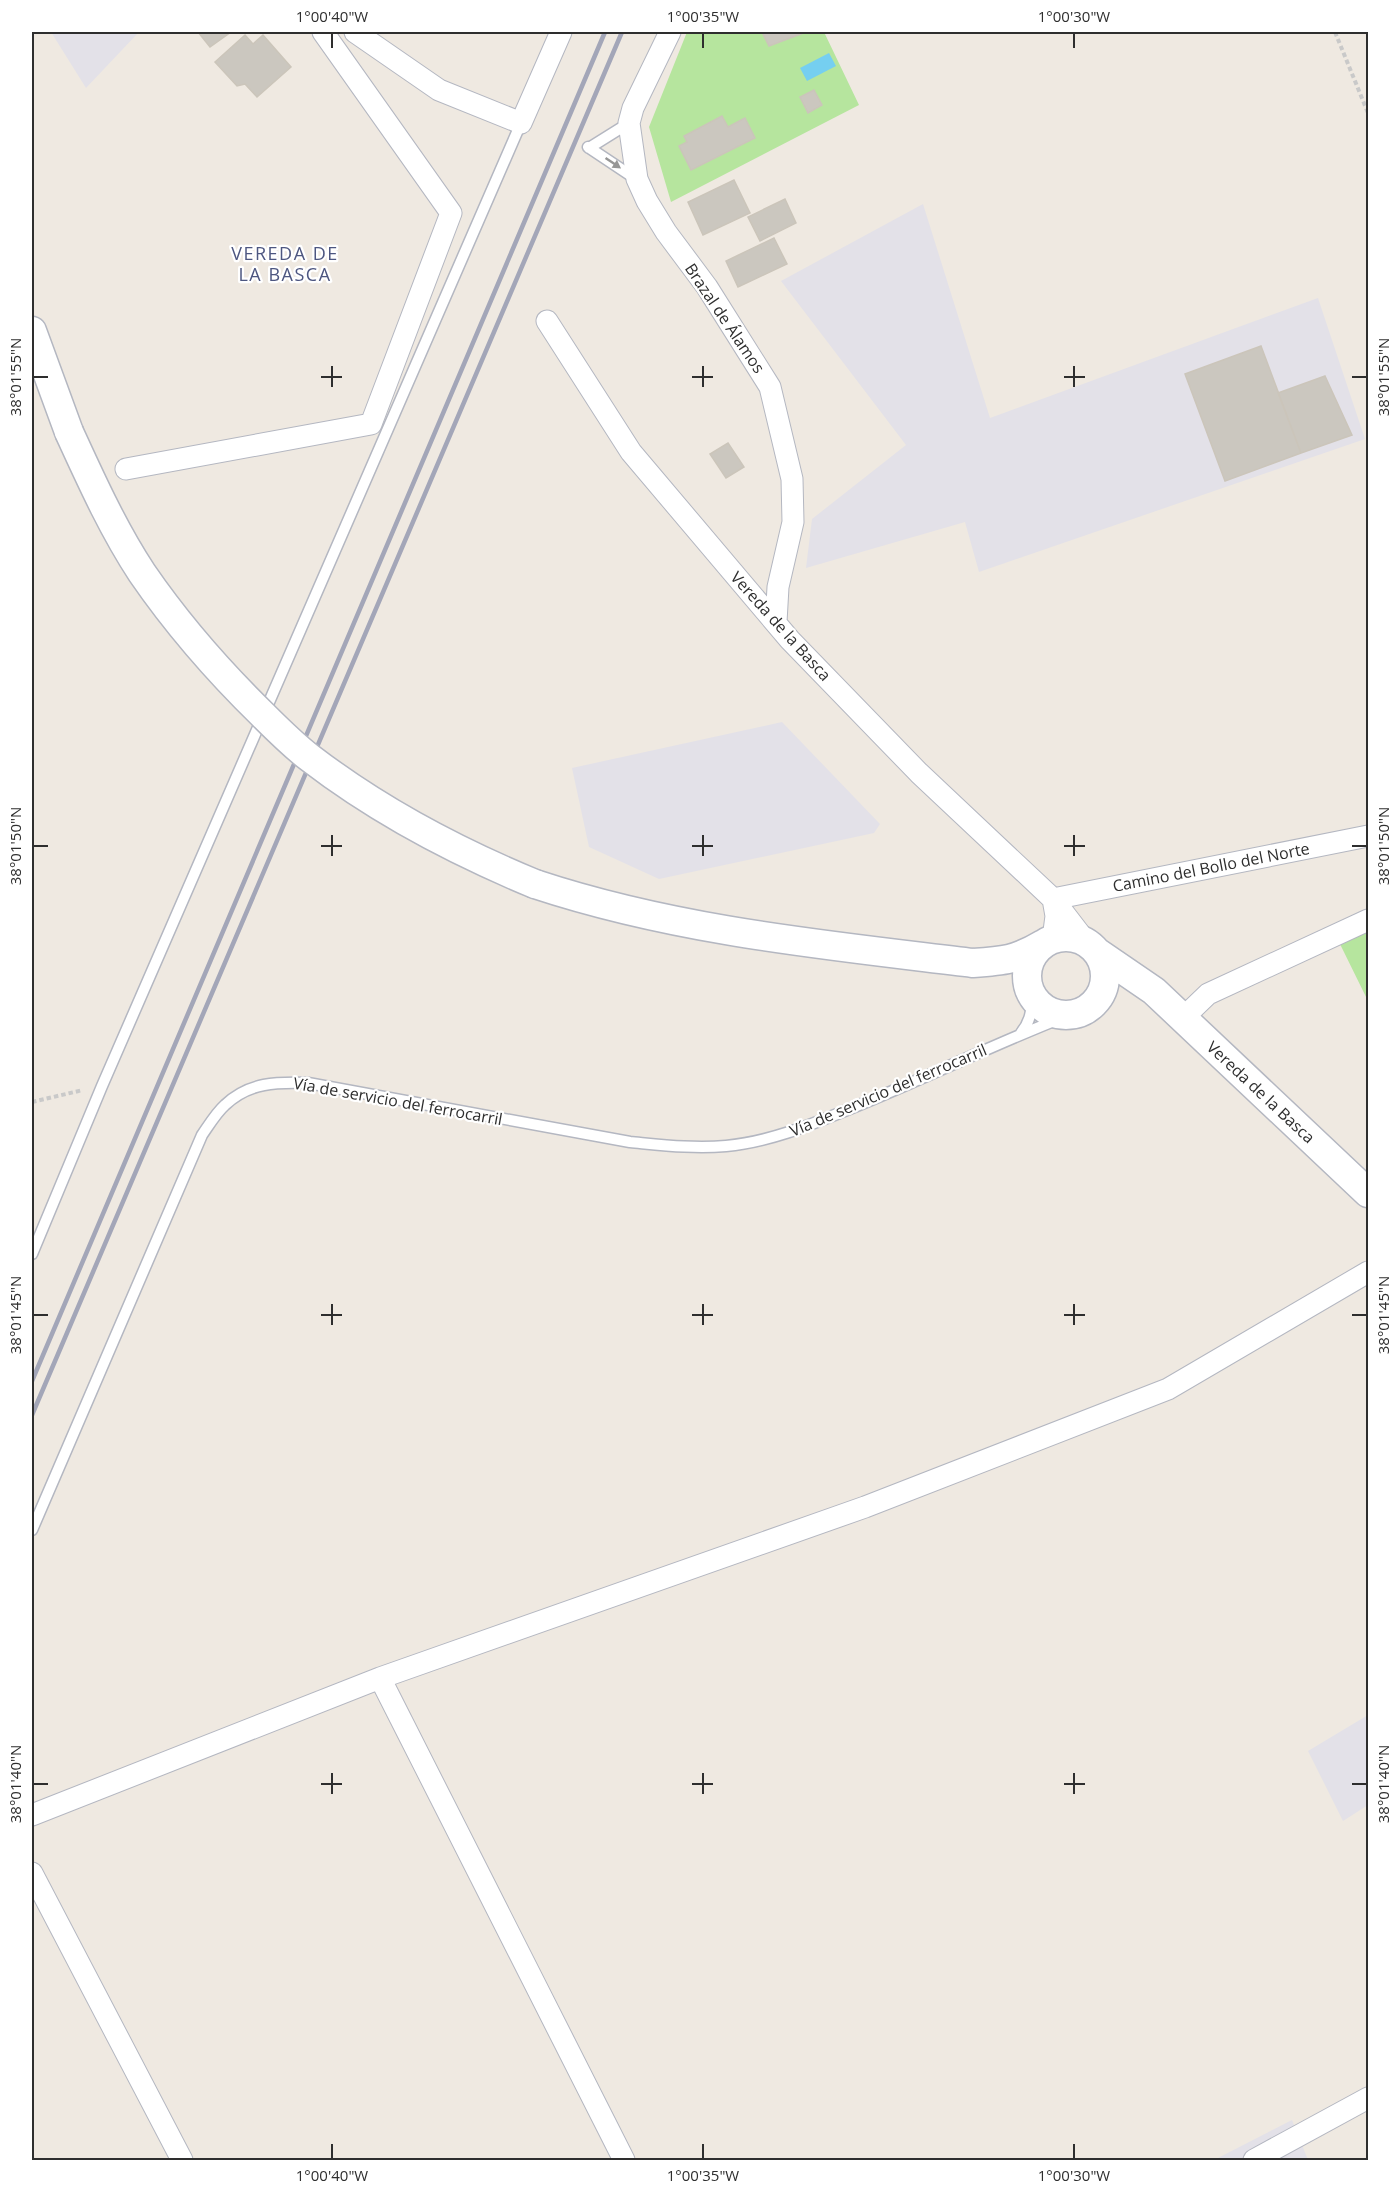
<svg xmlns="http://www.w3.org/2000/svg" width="1400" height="2192" viewBox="0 0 1400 2192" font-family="'Open Sans',sans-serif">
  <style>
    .industrial { fill: #e3e1e8 }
    .green { fill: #b6e59e }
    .water { fill: #75cff0 }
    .building { fill: #cbc7bf; stroke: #cbc5ba; stroke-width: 1.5 }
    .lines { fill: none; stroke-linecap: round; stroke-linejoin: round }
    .lane-casing { stroke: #b4b7c1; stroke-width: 13 }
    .street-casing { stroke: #b4b7c1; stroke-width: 23 }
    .secondary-casing { stroke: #b4b7c1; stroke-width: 31 }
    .path { stroke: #c9c9c9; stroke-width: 4; stroke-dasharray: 4.5 3; stroke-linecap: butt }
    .lane { stroke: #fff; stroke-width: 10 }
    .street { stroke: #fff; stroke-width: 21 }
    .secondary { stroke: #fff; stroke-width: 28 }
    .rail { stroke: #a3a6b8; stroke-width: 4.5 }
    .secondary-bridge-casing { stroke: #b4b7c1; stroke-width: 31; stroke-linecap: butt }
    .secondary-bridge { stroke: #fff; stroke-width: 28 }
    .oneway { fill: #969696 }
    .ticks { fill: none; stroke: #2e2e2e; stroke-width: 2 }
    .labels { text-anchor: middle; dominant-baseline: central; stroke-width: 4.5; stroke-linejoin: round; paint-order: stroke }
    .street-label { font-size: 16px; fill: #2e2e2e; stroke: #fff }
    .neighbourhood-label { font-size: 18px; letter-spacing: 1.5px; fill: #4d5680; stroke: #fff }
    .neatline { fill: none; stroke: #2e2e2e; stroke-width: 2 }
    .ticks-label { font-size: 15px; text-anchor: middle; fill: #2e2e2e }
  </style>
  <rect width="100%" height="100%" fill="#efe9e1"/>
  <path class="industrial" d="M51,32H139L86,88Z
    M923,204L990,418L1318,298L1365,439L979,572L965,522L806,568L812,519L906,445L781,281Z
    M782,722L880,824L874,833L659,879L589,847L572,768Z
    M1368,1715V1805L1343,1821L1308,1751Z
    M1292,2120L1308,2160H1214Z"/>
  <path class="green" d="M687,32H824L859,105L671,202L649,127Z
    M1368,927V1001L1339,942Z"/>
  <path class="water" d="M829,53L836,66L807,81L800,68Z"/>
  <path class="building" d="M198,32H231L210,47Z
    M762,32H806L769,46Z
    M245,35L253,44L263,35L291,67L257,97L245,84L237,86L215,62Z
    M814,90L822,105L808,113L800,97Z
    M722,116L728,127L745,118L755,138L691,170L679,146L687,142L684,136Z
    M734,180L750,213L703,235L688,202Z
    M785,199L796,223L760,241L748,217Z
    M774,238L787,264L738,287L726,261Z
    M1261,346L1301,453L1225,481L1185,374Z
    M1325,376L1352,435L1301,453L1278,393Z
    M728,443L744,467L726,478L710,454Z"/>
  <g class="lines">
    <defs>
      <path id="lane" d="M588,147L636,179
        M589,148L629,123
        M1021,1033C1030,1022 1032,1011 1032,997
        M32,1254L102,1086L521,123
        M32,1530L202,1135C209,1125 216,1113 225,1105C249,1082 277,1082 308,1083L630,1142C662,1145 694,1149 726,1146C768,1142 808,1126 847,1110C922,1080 994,1044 1069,1015"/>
      <path id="street" d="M355,32L439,90L521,123L561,32
        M670,32L633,108L629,123L637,179L647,201L666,232L707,287L770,387L792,479L793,522L778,587L776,622
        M547,321L631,452L790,640L919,773L1053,899L1086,942
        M126,469L371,424L451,213L323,32
        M1053,899L1368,836
        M1053,939L1056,916L1053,899
        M1183,1018L1208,994L1368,920
        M380,1678L865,1507L1168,1389L1368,1272
        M32,1815L380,1678L624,2160
        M32,1873L182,2160
        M1254,2160L1368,2098"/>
      <path id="secondary" d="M32,331L69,432
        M535,884C677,931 825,945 973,963C1004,961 1016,960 1043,944
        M1027 976a39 39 0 1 1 78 0a39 39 0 1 1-78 0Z
        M1097,952L1154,991L1368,1193"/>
    </defs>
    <use href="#lane" class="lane-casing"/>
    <use href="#street" class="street-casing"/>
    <use href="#secondary" class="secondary-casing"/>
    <path class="path" d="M1335,32L1368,113
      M32,1102L83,1090"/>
    <use href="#lane" class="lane"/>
    <use href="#street" class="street"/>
    <use href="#secondary" class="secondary"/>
    <path class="rail" d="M32,1381L605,32
      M32,1415L622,32"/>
    <defs>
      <path id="secondary-bridge" d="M69,432C91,480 113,529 142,573C177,624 219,672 263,715C278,730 293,745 310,758C379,811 455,851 535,884"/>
    </defs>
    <use href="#secondary-bridge" class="secondary-bridge-casing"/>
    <use href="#secondary-bridge" class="secondary-bridge"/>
  </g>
  <defs><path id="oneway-solid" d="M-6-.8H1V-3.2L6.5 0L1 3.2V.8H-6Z" transform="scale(1.5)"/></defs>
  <use class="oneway" href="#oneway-solid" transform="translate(613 163) rotate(34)"/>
  <path class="ticks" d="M332,33V48M703,33V48M1074,33V48M332,366V387M703,366V387M1074,366V387M33,377H48M321,377H342M692,377H713M1064,377H1085M1352,377H1367M332,835V856M703,835V856M1074,835V856M33,846H48M321,846H342M692,846H713M1064,846H1085M1352,846H1367M332,1304V1325M703,1304V1325M1074,1304V1325M33,1315H48M321,1315H342M692,1315H713M1064,1315H1085M1352,1315H1367M332,1773V1794M703,1773V1794M1074,1773V1794M33,1784H48M321,1784H342M692,1784H713M1064,1784H1085M1352,1784H1367M332,2144V2159M703,2144V2159M1074,2144V2159"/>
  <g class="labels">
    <g class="street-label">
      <text transform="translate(725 318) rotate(56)">Brazal de Álamos</text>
      <text transform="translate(781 626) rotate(48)">Vereda de la Basca</text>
      <text transform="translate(1211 867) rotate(-11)">Camino del Bollo del Norte</text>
      <text transform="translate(888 1090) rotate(-23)">Vía de servicio del ferrocarril</text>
      <text transform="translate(1261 1092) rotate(43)">Vereda de la Basca</text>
      <text transform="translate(398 1101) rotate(10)">Vía de servicio del ferrocarril</text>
    </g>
    <g class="neighbourhood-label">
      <text x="285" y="253">VEREDA DE<tspan x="285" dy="21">LA BASCA</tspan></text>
    </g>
  </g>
  <rect width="1400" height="2192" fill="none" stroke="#ffffff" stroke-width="66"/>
  <rect x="33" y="33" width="1334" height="2126" class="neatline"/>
  <g class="ticks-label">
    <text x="332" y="22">1°00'40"W</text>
    <text x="703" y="22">1°00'35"W</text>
    <text x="1074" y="22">1°00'30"W</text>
    <text transform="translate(16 377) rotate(-90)" y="5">38°01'55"N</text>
    <text transform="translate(1384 377) rotate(-90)" y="5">38°01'55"N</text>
    <text transform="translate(16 846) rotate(-90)" y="5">38°01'50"N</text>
    <text transform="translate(1384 846) rotate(-90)" y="5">38°01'50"N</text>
    <text transform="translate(16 1315) rotate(-90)" y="5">38°01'45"N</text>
    <text transform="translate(1384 1315) rotate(-90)" y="5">38°01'45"N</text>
    <text transform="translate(16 1784) rotate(-90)" y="5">38°01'40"N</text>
    <text transform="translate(1384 1784) rotate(-90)" y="5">38°01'40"N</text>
    <text x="332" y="2181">1°00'40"W</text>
    <text x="703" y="2181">1°00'35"W</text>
    <text x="1074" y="2181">1°00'30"W</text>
  </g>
</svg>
